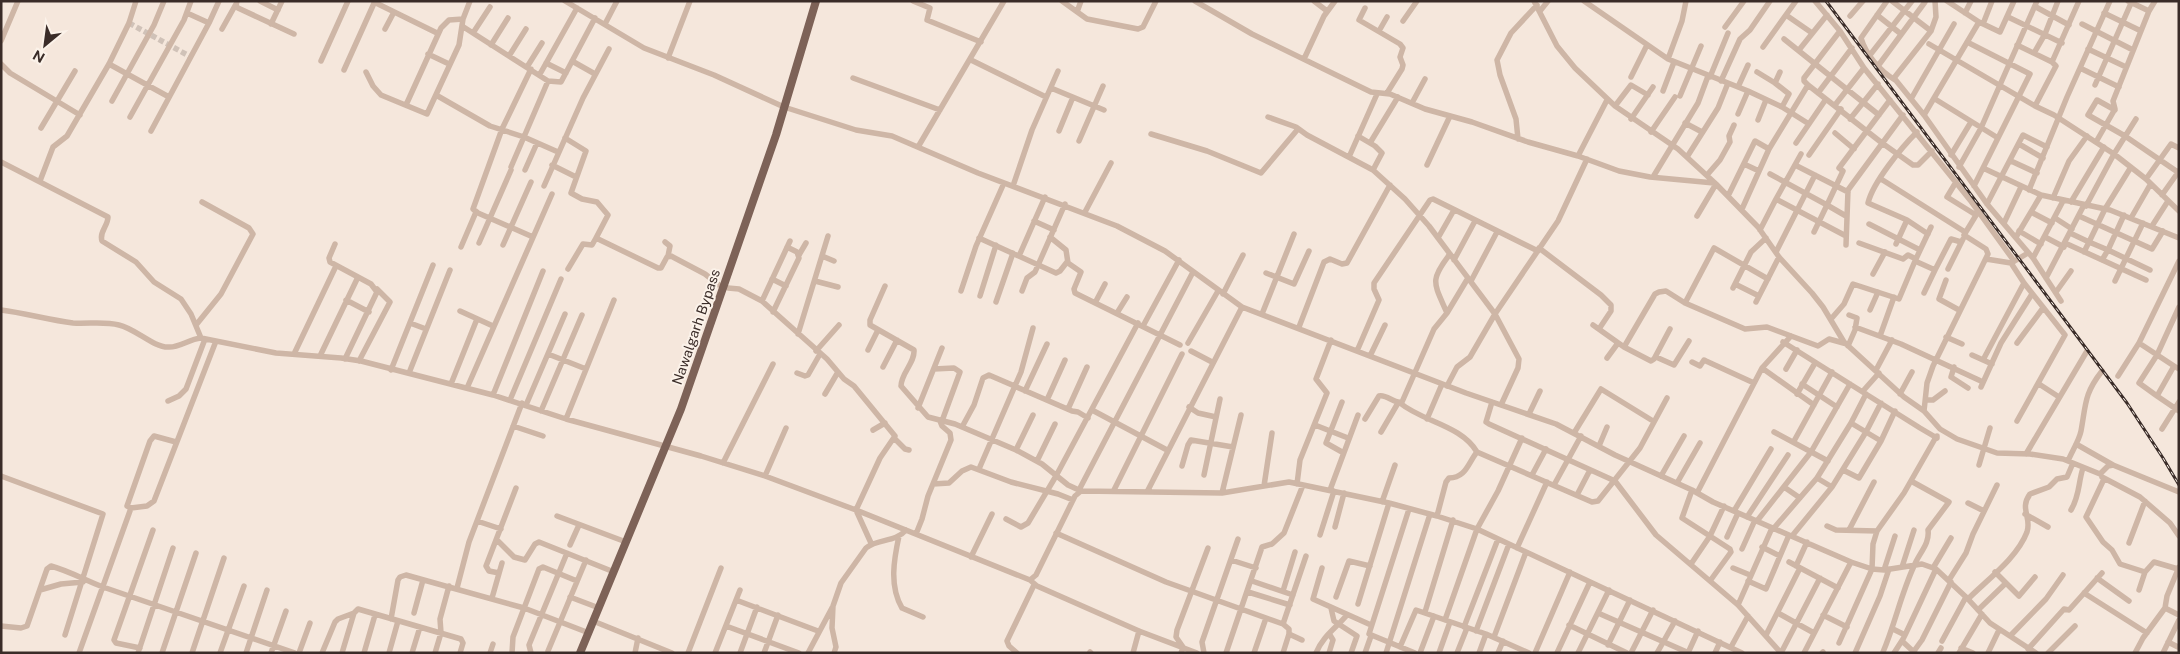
<svg xmlns="http://www.w3.org/2000/svg" width="2180" height="654" viewBox="0 0 2180 654" font-family="'Public Sans',sans-serif">
  <style>
    .lines { fill: none; stroke-linecap: round; stroke-linejoin: round }
    .minor-tunnel { stroke: #d0c2b8; stroke-width: 5.5; stroke-dasharray: 5.5 3; stroke-linecap: butt }
    .minor { stroke: #ceb6a6; stroke-width: 5.5 }
    .major { stroke: #7d6257; stroke-width: 8 }
    .rail-casing { stroke: #3a2c28; stroke-width: 3 }
    .rail { stroke: #fbf2e9; stroke-width: 1; stroke-dasharray: 4; stroke-linecap: butt }
    .labels { text-anchor: middle; dominant-baseline: central; stroke-width: 4; stroke-linejoin: round; paint-order: stroke }
    .street-label { font-size: 14px; fill: #3a2c28; stroke: #fbf2e9 }
  </style>
  <rect width="100%" height="100%" fill="#f5e7dc"/>
  <g class="lines">
    <path class="minor-tunnel" d="M129,23L191,57"/>
    <path class="minor" d="M237,1L236,6L238,8L294,34
      M260,1L278,10
      M565,1L644,48L714,75L784,107L856,130L892,136L978,173L1117,226L1165,251L1242,307L1466,393L1556,424L1615,455L1692,490L1713,502L1851,562L1872,569L1884,570L1922,564L1936,569L1967,598L1990,623L2036,653
      M913,1L930,8L927,20L981,42
      M1062,1L1087,19L1138,29L1143,27L1156,1
      M1195,1L1252,34L1371,92L1390,94L1425,109L1472,122L1528,142L1578,156L1619,171L1650,177L1714,183
      M1314,1L1327,11
      M1534,1L1557,46L1575,68L1615,106L1678,149L1716,184L1758,227L1779,257L1812,293L1823,307L1844,342L1904,397L1924,411L1940,429L1957,439L1997,453L2030,454L2063,459L2100,474L2108,466L2113,465L2179,492
      M1584,1L1668,59L1748,91L1782,107L1809,124
      M1815,1L1840,31L1864,68L1970,200L2014,261
      M1887,1L1861,38C1866,55 1880,71 1895,80
      M1892,1L1931,31
      M1935,1L1936,17L1931,31L1894,78L1924,115L1987,204L2033,258L2061,301
      M1947,1L1979,22
      M2128,1L2149,11
      M374,2L437,33
      M2036,7L2069,25
      M1365,8L1359,20L1400,44L1403,48L1400,57L1403,65L1402,69L1387,93
      M1540,11L1548,1
      M1077,12L1081,1
      M187,13L209,23
      M1965,13L1971,1
      M2104,13L2141,31
      M1786,15L1812,33
      M1877,15L1901,34
      M1850,16L1863,1
      M2008,17L2062,43
      M1403,21L1417,1
      M271,24L282,1
      M605,24L617,1
      M1983,24L1992,1
      M2082,24L2133,50
      M462,26L548,81L511,167
      M1725,27L1744,1
      M222,29L236,4
      M385,29L394,12
      M1379,31L1387,17
      M473,33L490,7
      M1784,39L1879,115
      M1,41L18,1
      M1967,42L2030,74L1974,186
      M1929,44L2035,106L2054,115L2114,154L2146,179L2179,211
      M491,45L508,18
      M2017,45L2052,62
      M1763,47L1796,1
      M2088,49L2126,67
      M1799,50L1827,15
      M2034,53L2045,34L2058,1
      M428,54L449,64
      M1870,55L1912,1
      M509,56L526,29
      M668,58L690,1
      M1304,59L1324,16L1335,1
      M1668,59L1682,21L1686,1
      M971,60L1046,97
      M321,61L348,1
      M572,61L595,74
      M546,63L566,73
      M1,64L10,73L80,115
      M109,64L169,97
      M1878,66L1925,2
      M527,67L542,43
      M2080,68L2119,87
      M531,69L502,129L473,209L478,213L533,237
      M344,70L375,1
      M366,72L373,86L381,95L427,114L459,45L463,19L470,1
      M1757,72L1775,83
      M1780,72L1775,83L1789,94L1782,107
      M540,74L577,8
      M1631,77L1647,45
      M1710,77L1728,33
      M853,78L940,110
      M548,81L561,82L595,18
      M1721,81L1740,39L1750,30L1770,1
      M1808,85L1804,81V78L1840,31
      M2095,85L2132,1
      M1738,87L1748,65
      M1051,88L1104,110
      M1663,91L1674,62
      M1818,93L1852,48
      M436,95L490,126L524,137L558,152
      M1680,96L1701,46
      M1911,99L1954,24
      M1935,99L1998,138
      M112,101L154,25L164,1
      M1412,103L1425,79
      M406,105L441,28L449,20L463,19
      M1835,105L1864,68
      M1615,106L1631,85L1648,95
      M2035,106L2056,66L2052,62L2079,1
      M2115,110L2097,100L2088,115L2125,136L2179,173
      M1738,114L1748,91
      M1924,115L1979,22L2000,32L2014,1
      M130,117L184,20L191,1
      M1268,117L1296,127L1307,135L1373,170L1405,199L1429,226L1495,314L1519,359L1518,368L1501,405
      M1631,119L1653,87
      M1850,119L1878,84
      M1758,120L1766,100
      M1685,123L1702,132
      M41,128L75,71
      M151,131L209,23L219,1
      M1059,131L1073,97
      M1651,132L1675,97
      M1917,132C1902,147 1873,182 1868,203L1907,220L1928,234
      M1835,133L1854,149
      M1151,134L1207,151L1261,173L1298,129
      M1358,136L1375,146L1382,153L1373,170
      M565,138L586,151L571,193L582,199L597,202L608,215L596,238
      M1518,139L1516,119L1500,75L1497,60L1511,33L1537,5
      M1079,141L1103,86
      M2096,142L2115,109L2113,101L2149,11L2155,1
      M1370,143L1398,97
      M1796,143L1826,99
      M2019,144L2043,158
      M918,147L1004,1
      M1809,155L1841,109
      M1951,155L1971,122
      M1578,156L1607,100
      M1349,157L1377,94
      M1687,157L1718,108L1728,83
      M2011,161L2037,173
      M1,162L108,217C108,226 99,232 102,241L136,262L154,282L181,299L191,314L201,338
      M1744,164L1759,171
      M552,165L576,177
      M1427,165L1450,116
      M1795,165L1848,192
      M1959,167L1981,128L2037,1
      M1983,168L2041,195L2110,210L2179,238
      M525,170L537,143
      M1770,174L1827,205L1843,171L1839,168L1890,100
      M1707,175L1720,160L1730,142L1729,136L1734,125
      M1653,177L1698,103L1708,76
      M1881,179L1965,232
      M2146,179L2171,144L2179,148
      M40,181L53,147L67,136L109,64L129,23L136,1
      M1956,182L1947,197L1976,215
      M544,186L583,98L609,49
      M1013,186L1032,130L1058,71
      M2029,190L2067,97L2110,1
      M2162,195L2179,171
      M1728,196L1755,141L1769,149
      M2053,198L2069,161L2087,136
      M1776,199L1801,154
      M2071,202L2104,147
      M1987,204L2023,135L2047,147
      M2086,206L2114,154L2136,119
      M1742,209L1769,149L1808,85L1882,143L1913,165H1918L1932,151
      M1085,212L1111,163
      M2031,212L2052,223
      M2124,215L2108,250L2150,270
      M1697,216L1716,184
      M2079,216L2152,249L2163,231
      M2055,218L2072,229
      M2131,218L2150,185
      M1034,221L1054,230
      M2004,223L2021,187
      M1869,224L1920,250
      M2152,226L2168,201
      M1760,230L1776,199L1846,236
      M2019,231L2041,244
      M1814,232L1827,205L1846,216
      M2070,233L2089,242L2084,252
      M1050,237L1066,250L1068,263L1081,272L1074,289L1075,293L1180,345
      M2016,237L2041,195
      M2045,237L2064,247
      M979,238L1056,273L1060,271L1067,262
      M1438,238L1454,210
      M665,242L670,246L668,256
      M479,243L511,170
      M1859,243L1903,259L1908,255L1916,259
      M2065,243L2146,280
      M335,244L329,258L330,262L371,284L377,292L345,359
      M1896,244L1907,220
      M503,245L531,182
      M1846,245L1848,190L1903,115
      M461,247L476,212
      M1539,248L1601,295L1611,305V311L1599,329
      M1776,252L1815,175
      M799,255L806,243
      M822,256L834,261
      M1019,256L1045,197
      M2033,258L2063,201
      M1986,259L2011,263L2024,283L2065,335L2017,421
      M1454,260L1475,221
      M2102,260L2108,250L2089,242L2105,209L2131,167
      M1915,261L1931,227
      M2013,262L2028,253
      M568,269L583,244L592,245L596,238L658,268H661L667,257L671,256L705,274L719,285L728,288L739,289L762,301L827,359L844,379L854,386L895,436L880,458L856,510L871,543
      M1948,269L1963,239
      M1266,273L1294,284L1309,251
      M1873,274L1885,252
      M2046,278L2084,205
      M772,279L786,286
      M1946,280L1939,299L1959,310
      M815,281L838,287
      M1471,281L1497,232
      M2115,281L2143,223
      M1735,284L1759,296
      M885,286L870,320V325L914,350C915,363 901,373 901,386L928,417L955,424L1016,450L1042,464L1068,485L1081,491
      M1733,288L1751,252L1766,238
      M961,291L976,246L1004,183
      M1022,291L1027,278L1035,272L1065,204
      M2056,292L2071,271
      M1924,293L1935,270
      M1223,294L1243,255
      M980,296L996,245
      M346,300L369,312
      M762,301L790,241
      M996,302L1013,253
      M1756,302L1779,257
      M1095,303L1105,284
      M1685,303L1714,248L1768,279
      M1,310C25,313 49,320 73,323C89,324 104,321 119,325C136,329 153,347 168,347C179,348 189,339 201,338L276,353L341,358L361,361L493,395L566,419L701,456L765,476L856,510L1030,580L1036,575L1075,496L1081,491L1222,493L1289,482L1389,503L1437,516L1477,529L1742,653
      M1870,310L1878,292
      M460,311L493,326
      M773,312L799,258L797,252L787,247
      M1117,313L1127,297
      M1447,313C1434,283 1429,281 1450,254
      M1262,314L1294,234
      M1831,319L1844,304L1853,284L1899,299L1915,261L1935,270L1951,239L1961,242
      M410,323L426,329
      M196,325L221,294L253,234L249,228L202,202
      M1593,325L1624,347L1651,361L1654,359L1670,329
      M1143,326L1179,260
      M1299,327L1324,262L1330,259L1342,264L1347,263L1390,185
      M1855,327L1901,344L1983,382
      M798,334L828,236
      M1880,336L1894,297
      M1946,337L1962,344
      M1783,342L1920,428L1937,438V436
      M1188,343L1218,291
      M2017,343L2043,308
      M1848,346L1855,330L1857,318L1849,315
      M1624,347L1655,294L1659,292L1666,291L1685,303L1745,329L1767,327L1818,346L1829,339L1847,344
      M868,350L878,330
      M816,351L839,325
      M1191,351L1212,362
      M1357,351L1379,300L1374,289V283L1430,200L1433,199L1538,251
      M294,354L336,266
      M548,354L586,369
      M1972,355L1992,364
      M320,356L358,277
      M1370,356L1385,325
      M1656,357L1674,365L1689,341
      M1607,358L1618,343
      M1983,360L2024,283
      M359,361L390,302L377,289
      M1692,362L1700,366L1704,360L1706,361L1754,383
      M2174,366L2139,343L2179,261
      M883,367L897,340
      M1954,367L1951,377L1968,388
      M1762,368L1814,405
      M934,369L954,368L960,372L942,421
      M1786,369L1797,350
      M2179,369L2174,366L2157,396L2179,411
      M391,370L433,265
      M1876,370L1892,340
      M409,373L450,270
      M797,373L805,376L808,375L820,354
      M2118,376L2139,343
      M451,384L477,319
      M1802,384L1837,407
      M2039,384L2059,397
      M1447,386L1457,367L1470,357L1495,314L1558,221L1587,159
      M1981,387L2001,343L2032,294
      M467,388L552,194
      M1025,391L1047,344
      M1863,391L1879,373
      M825,394L838,372
      M1797,394L1815,363
      M1900,394L1912,372
      M493,395L543,271
      M2157,396L2139,383L2157,355L2179,307
      M510,400L561,279
      M1047,400L1065,360
      M1926,400H1933L1945,391
      M168,401L179,396L186,389L205,339
      M1342,402L1326,443L1342,452
      M1492,402L1486,422L1489,424L1615,481L1656,535L1738,605L1781,653
      M1400,403C1423,422 1461,425 1477,452
      M526,405L565,314
      M1189,407L1198,413L1216,417
      M918,408L942,348
      M1068,409L1087,367
      M1092,410L1167,450
      M541,411L582,315
      M1924,411L1927,383L1933,366L1988,254L1986,249L1964,235L1978,212
      M1529,414L1540,391
      M566,419L614,300
      M1365,419L1379,396C1387,394 1394,404 1402,402L1434,329L1447,313L1468,278
      M1427,419L1442,384
      M1851,423L1881,441
      M1315,425L1348,438
      M513,426L543,436
      M962,427L974,405L983,378L989,375L1072,411L1078,412L1088,418
      M2162,429L2179,402
      M873,430L885,423
      M1381,432L1398,403
      M1774,432L1828,461
      M1574,433L1601,389L1653,421
      M895,439L905,449L909,450
      M1794,441L1832,372
      M2076,444L2113,465
      M1599,446L1607,427
      M1016,450L1033,415
      M2026,454L2087,351
      M1037,461L1055,424
      M2068,461C2072,451 2079,441 2081,431C2086,404 2084,394 2102,371
      M723,463L773,364
      M1979,465L1990,428
      M1182,466L1188,445L1191,440L1233,447
      M979,469L1021,372L1033,328
      M1843,470L1859,478L1881,441L1895,411
      M1204,475L1220,399
      M1532,475L1546,449
      M1,476L103,514L65,635
      M765,476L786,428
      M1661,476L1684,436
      M2102,477L2140,497L2170,523L2179,536
      M1817,478L1832,487
      M2104,479L2086,517L2103,542L2112,550L2120,564L2145,572L2154,562L2178,569
      M1677,483L1700,443
      M933,484L949,483L962,471L971,467L1011,482L1058,494L1073,500
      M1297,484L1300,460L1327,393L1316,379L1331,340
      M1554,485L1581,436
      M1264,486L1272,433
      M1784,487L1800,498
      M1079,490L1193,272
      M1114,490L1182,354
      M1330,490L1358,415
      M1692,490L1682,518L1730,549L1731,552L1710,581
      M1147,492L1242,307
      M1222,493L1241,415
      M1697,493L1762,368L1791,336
      M1577,495L1590,470
      M1382,502L1395,465
      M1968,503L1984,511
      M131,508L147,506L154,501L216,341
      M131,508L127,506L150,441L154,436L176,442
      M1409,509L1369,634L1415,653
      M2071,510C2080,495 2078,483 2083,468
      M1734,511L1771,449
      M2025,514L2048,527
      M557,516L626,542
      M1437,516L1446,482L1449,478C1466,478 1468,463 1477,452L1592,502L1598,501L1640,448L1667,398
      M1747,517L1788,455
      M1006,519L1021,527L1028,523L1056,476L1138,323
      M477,521L501,529
      M1757,521L1811,452L1850,384
      M1827,526L1836,530L1877,531
      M1335,527L1344,493
      M1774,528L1817,478L1851,423L1866,394
      M1849,530L1874,482
      M1056,533L1166,582L1283,624L1289,629V634L1283,653
      M916,534L922,519L928,496L951,440L950,433L942,426L940,421
      M1320,535L1334,491
      M899,536C894,559 889,586 902,608L923,617
      M1792,536L1832,487L1866,432L1881,403
      M1727,537L1738,513
      M497,540L514,557L525,560L535,544L539,542L614,572
      M2129,543L2145,501
      M570,545L579,525
      M1762,547L1780,556
      M1517,548L1547,482
      M1742,549L1755,520
      M971,557L992,514
      M1231,560L1256,568
      M1789,562L1838,588
      M1691,564L1710,536L1724,506
      M1796,566L1807,542
      M1902,567L1914,530
      M2179,567L2167,596L2165,608L2179,615
      M1322,568L1313,599L1371,625
      M1733,568L1750,575
      M1933,568L1951,538
      M1884,570L1895,536
      M1995,572L2019,596L2035,577
      M499,573L489,571L486,566L516,488
      M2097,578L2129,601
      M1030,580L1037,586L1139,631L1197,653
      M1949,580L1966,553L1973,534L1997,485
      M1252,581L1293,595
      M1748,581L1766,589L1789,535
      M457,588L469,542L522,403
      M40,590L61,584L83,582
      M2139,590L2145,572
      M1283,591L1295,552
      M1248,592L1290,605
      M2084,593L2147,633
      M570,597L599,608
      M1336,597L1349,561L1370,566
      M492,598L502,563
      M1968,599C1988,579 2017,558 2027,532C2032,517 2019,509 2030,494L2049,487L2057,479L2067,477L2073,463
      M736,600L818,631
      M1358,604L1389,503
      M1738,605L1772,528
      M833,606L832,628L836,647L834,653
      M1331,608L1334,621L1357,636L1351,653
      M1978,610L2006,583
      M1425,612L1453,520
      M414,613L423,580
      M1598,613L1689,653
      M1778,613L1814,633
      M1823,615L1847,627
      M391,619L398,580L400,577L406,575L524,608L589,633
      M1445,620L1477,529L1498,491L1522,438
      M598,623L672,653
      M1283,624L1306,556
      M1569,625L1627,653
      M1,626L21,628L27,626L47,569L51,566C69,571 85,580 103,587L295,653
      M726,626L799,653
      M1464,627L1498,539
      M1893,629L1905,635L1902,641L1915,653
      M1476,631L1509,544
      M1289,634L1302,640
      M1766,635L1800,568
      M1905,635L1936,569
      M2010,636L2046,599L2063,575
      M1494,637L1526,552
      M1942,641L1966,597
      M2168,642L2178,647
      M1839,643L1872,569L1873,544L1877,531L1904,493L1936,437
      M1608,645L1630,600
      M1400,647L1416,610L1486,634L1529,653
      M1731,647L1748,616
      M140,648L116,643L114,640L153,530
      M1961,648L1973,653
      M2028,649L2064,609L2069,610L2102,573
      M548,651L586,560
      M1914,651L1922,640L1951,582
      M1090,652L1091,653
      M1883,652C1895,624 1901,594 1914,566C1919,553 1930,544 1928,530L1949,502L1911,481
      M79,653L131,508
      M138,653L173,548
      M162,653L196,553
      M192,653L224,558
      M220,653L244,586
      M246,653L267,590
      M271,653L286,611
      M299,653L310,623
      M322,653L335,622L338,619L354,613
      M342,653L354,613L358,609L461,639L463,643L460,653
      M364,653L375,615
      M389,653L398,621
      M412,653L420,627
      M435,653L441,633L440,619L449,586
      M490,653L493,644
      M512,653L513,637L539,569L543,567L577,581
      M531,653L529,645L567,553
      M635,653L638,638
      M688,653L721,568
      M715,653L740,590
      M740,653L757,607
      M764,653L778,615
      M808,653L833,606L841,583L866,548C878,538 895,543 906,530
      M1017,653L1009,646L1007,641L1034,585
      M1133,653L1139,631
      M1181,653L1183,647L1176,637L1177,630L1208,548
      M1204,653L1202,642L1238,539
      M1226,653L1262,547L1272,544L1284,533L1303,485
      M1254,653L1266,618
      M1316,653C1322,637 1336,628 1347,615
      M1329,653L1333,640L1330,635
      M1365,653L1371,636
      M1386,653L1430,514
      M1420,653L1434,616
      M1439,653L1450,622
      M1457,653L1467,628
      M1479,653L1486,634
      M1498,653L1503,641
      M1535,653L1570,572
      M1557,653L1590,582
      M1578,653L1609,590
      M1631,653L1653,610
      M1657,653L1675,621
      M1688,653L1698,631
      M1715,653L1720,642
      M1781,653L1820,578
      M1804,653L1851,562
      M1822,653L1823,652
      M1855,653L1880,596L1889,569
      M1894,653L1903,639
      M1938,653L1941,648
      M1959,653L1982,614
      M1988,653L1999,630
      M2048,653L2075,626
      M2135,653L2143,638L2165,608
      M2163,653L2179,620"/>
    <path class="major" d="M580,653L681,409L776,135L816,1"/>
    <defs>
      <path id="rail" d="M1826,1L2127,403L2163,458L2179,485"/>
    </defs>
    <use href="#rail" class="rail-casing"/>
    <use href="#rail" class="rail"/>
  </g>
  <g class="labels">
    <g class="street-label">
      <text transform="translate(696 327) rotate(-71)">Nawalgarh Bypass</text>
    </g>
  </g>
  <rect width="2180" height="654" fill="none" stroke="#3a2c28" stroke-width="5"/>
  <g transform="translate(45 45) rotate(209)" stroke="#fbf2e9" stroke-width="4" paint-order="stroke">
  <path d="M0-4L9 19L0 12L-9 19Z" fill="#3a2c28"/>
  <text y="-8" font-size="14" font-weight="bold" text-anchor="middle" fill="#3a2c28">N</text>
  </g>
</svg>
